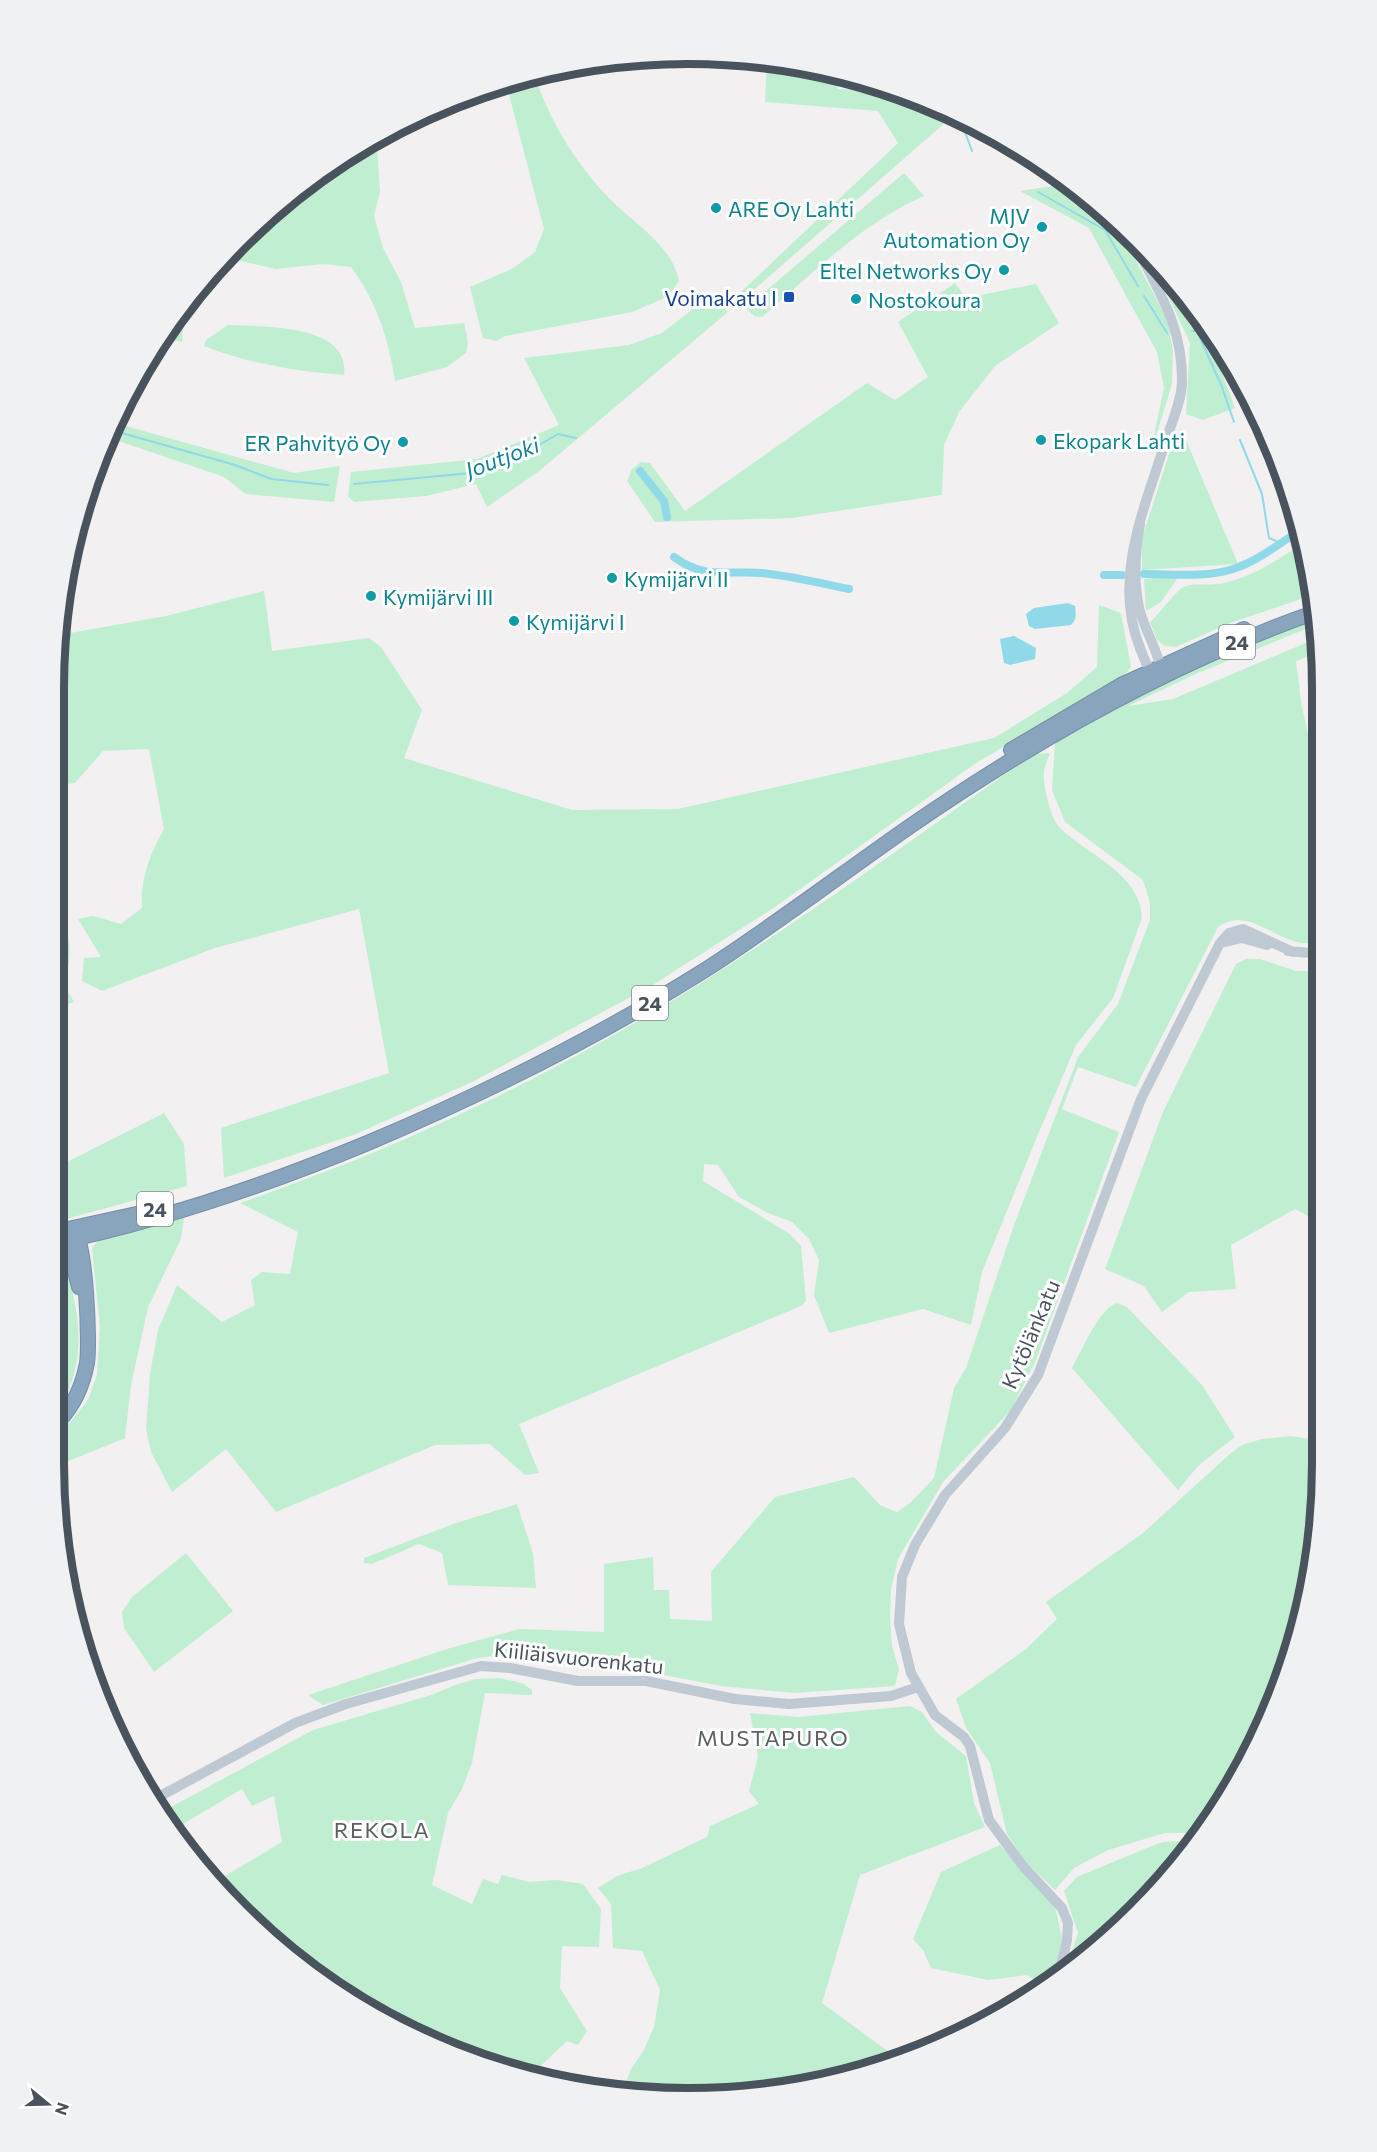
<svg xmlns="http://www.w3.org/2000/svg" width="1377" height="2152" viewBox="0 0 1377 2152" font-family="Commissioner,sans-serif">
  <style>
    .green { fill: #c0eed1 }
    .water { fill: #8fd9e9 }
    .lines { fill: none; stroke-linecap: round; stroke-linejoin: round }
    .stream { stroke: #8fd9e9; stroke-width: 2 }
    .canal { stroke: #8fd9e9; stroke-width: 8 }
    .highway-casing { stroke: #748fa8; stroke-width: 16 }
    .secondary { stroke: #bec9d3; stroke-width: 10 }
    .highway { stroke: #89a4bd; stroke-width: 14 }
    .culture-dot { fill: #0f9aa8; stroke: #fff; stroke-width: 2 }
    .transit-dot { fill: #1a4fb4; stroke: #fff; stroke-width: 2 }
    .labels { text-anchor: middle; dominant-baseline: central; stroke-width: 6; stroke-linejoin: round; paint-order: stroke }
    .shield { fill: #fff; stroke: #7f878e; stroke-width: 1.5 }
    .shield-label { font-size: 20px; font-weight: bold; fill: #48535d }
    .culture-label { font-size: 21px; fill: #0d838f; stroke: #fff; text-anchor: start }
    .transit-label { font-size: 21px; fill: #164399; stroke: #fff; text-anchor: end }
    .street-label { font-size: 21px; fill: #48535d; stroke: #fff }
    .water-label { font-size: 22px; font-style: italic; fill: #117f98; stroke: #fff }
    .neighbourhood-label { font-size: 22px; letter-spacing: 1.5px; fill: #5c6064; stroke: #fff }
    .rim { fill: none; stroke: #48535d; stroke-width: 8 }
  </style>
  <rect width="100%" height="100%" fill="#f2f0f0"/>
  <path class="green" d="M767,61L835,73L838,89L896,92L955,114L740,302L730,293L741,292L898,143L878,111L765,102Z
    M535,76C549,120 576,164 609,198C632,222 673,246 679,281L667,297L632,312L505,336L496,341L483,338L470,287L512,269L535,252L544,229L506,83Z
    M368,141L377,146L380,192L374,216L383,248L401,282L415,328L464,323L468,342L466,353L447,367L395,381C389,340 376,300 351,267L323,264L276,269L236,260L212,274L270,211Z
    M904,173L924,196C862,223 813,273 762,317L754,316L746,308Z
    M1066,184L1075,185L1120,230L1167,319L1173,351L1172,384L1149,459L1164,388L1157,352L1089,228L1020,191Z
    M1153,263L1192,302L1213,336L1210,340L1235,408L1203,420L1186,414L1190,343Z
    M955,283L966,298L1036,284L1059,323L995,366L959,412L944,445L942,495L792,518L655,522L627,481L632,469L641,462L650,463L685,511L867,383L895,400L928,377L898,322Z
    M711,295L728,312L538,472L487,507L476,484L426,496L354,502L348,496L351,472L477,459L559,425L524,358L629,345L662,333Z
    M184,305L182,342L165,338Z
    M228,325C261,327 351,323 344,375C298,372 247,363 204,346L206,340Z
    M115,423L294,473L340,466L334,502L246,494L224,477L107,437Z
    M1181,428L1238,564L1142,570V538L1174,439Z
    M1303,532L1313,595L1230,623L1176,647L1165,646L1157,640L1150,622C1160,614 1175,590 1186,586C1196,583 1208,586 1218,584C1248,579 1273,563 1297,547L1296,536Z
    M1179,576L1161,602L1146,611L1144,579Z
    M264,591L272,651L369,638L381,647L422,710L404,758L572,810L678,809L994,738L1067,693L1097,667L1099,605L1121,613L1131,667L1124,676L976,763L775,907L651,986L474,1081L356,1134L224,1178L221,1128L389,1073L359,909L215,948L102,991L82,981L84,958L101,957L78,919L93,916L121,924L142,908C140,879 150,854 164,829L149,749L103,751L75,783L59,785V635L166,616Z
    M1317,617L1318,624L1200,672L1128,706L1173,699L1320,637L1322,651L1296,661L1301,702L1312,753L1321,756L1320,943C1313,943 1304,944 1297,942C1268,935 1246,908 1218,927L1136,1087L1078,1067L1062,1109L1119,1132L1036,1360L1011,1410L943,1482L898,1559L891,1590L890,1617L892,1646L899,1669L895,1686L794,1693L721,1686L616,1666L560,1665L504,1655L477,1658L323,1705L308,1695L450,1648L520,1629L604,1632V1564L653,1557L654,1590H669L670,1619L712,1621L711,1572L775,1497L854,1477L880,1505L897,1512L910,1503L934,1478L954,1388L966,1368L1013,1228L1078,1057L1118,1004L1150,920V903L1143,880L1065,822L1052,790L1055,743L1187,670Z
    M1050,753C1048,758 1045,765 1044,771C1042,783 1051,820 1060,828C1089,856 1140,873 1142,918L1113,998L1076,1045L1039,1132L982,1272L971,1325L923,1309L829,1333L814,1295L819,1260L809,1239L792,1222L768,1213L739,1197L718,1165L704,1164L703,1181L790,1234L801,1246L806,1301L801,1306L519,1424L539,1473L525,1475L490,1444L435,1445L276,1512L226,1449L172,1492L151,1452L146,1428L150,1374L158,1330L177,1285L222,1322L255,1305L251,1280L262,1272L290,1274L298,1232L240,1203C359,1162 474,1112 585,1051C743,965 888,856 1034,754Z
    M59,914C70,935 73,951 66,974L59,976Z
    M1246,959H1260L1296,971H1320L1319,1222L1295,1209L1231,1245L1236,1289L1189,1292L1162,1312L1144,1286L1105,1269L1163,1112L1236,964Z
    M59,991L69,993L74,1002L59,1007Z
    M164,1113L184,1144L187,1186L59,1221V1166Z
    M185,1211L181,1239L148,1307L131,1385L125,1438L59,1465V1436L88,1400L97,1375L100,1327L92,1249L98,1240Z
    M59,1256L62,1257C77,1302 87,1344 69,1389C66,1396 64,1404 59,1410Z
    M1117,1303L1127,1307L1202,1385L1235,1437L1199,1465L1178,1490L1072,1368C1081,1352 1100,1307 1117,1303Z
    M1290,1436L1318,1440V1546L1275,1707L1202,1833H1165L1108,1850L1074,1868L1055,1890L1026,1862L1007,1834L990,1763L966,1728L956,1699L1026,1649L1057,1619L1046,1602L1143,1533L1231,1453L1242,1445L1262,1439Z
    M517,1504L533,1553L536,1588L448,1585L442,1553L419,1544L372,1564L364,1563V1558L456,1523Z
    M186,1553L233,1611L154,1672L124,1628L122,1612L132,1597Z
    M499,1678L522,1683L532,1690V1695L485,1693L472,1763L462,1789L448,1813L432,1885L472,1904L483,1879L498,1884L502,1875L529,1882L557,1880L583,1884L601,1909L599,1947L562,1946L560,1988L587,2031L578,2045L567,2041L530,2076C410,2044 294,1978 215,1882L282,1842L274,1796L252,1806L242,1789L173,1830L160,1813L313,1730L431,1695L458,1684L476,1679Z
    M910,1706L922,1712L936,1732L966,1756L974,1803L985,1827L860,1875L822,2003L900,2060L853,2076L688,2098L622,2092L631,2069L644,2050L654,2027L660,1990L642,1951L613,1948L611,1904L598,1888L617,1876L642,1868L707,1837L710,1826L759,1804L749,1791L758,1757L750,1713L799,1717Z
    M1197,1840L1192,1850L1107,1940L1065,1972L1078,1933L1064,1891L1077,1877L1147,1848L1163,1842Z
    M1000,1845L1055,1906L1062,1938L1053,1979L1038,1983L1027,1975L988,1980L931,1968L923,1950L913,1939L941,1872Z"/>
  <path class="water" d="M1068,603L1075,606C1076,614 1077,619 1071,625L1035,629L1029,626L1026,614L1034,608Z
    M1014,636L1036,648L1035,659L1010,665L1004,663L1000,639Z"/>
  <g class="lines">
    <path class="stream" d="M971,126L974,122
      M965,132L972,151
      M1038,192L1105,230L1138,286
      M1144,296L1167,333
      M1192,331H1197L1222,387L1234,422
      M111,430L235,465L271,479L328,485
      M1240,440L1262,494L1269,538L1281,543
      M354,484L471,473L539,445L558,434L576,438"/>
    <path class="canal" d="M640,471L664,501L667,517
      M674,557C705,580 727,570 762,573C791,576 820,583 849,589
      M1144,574C1172,574 1206,578 1233,569C1258,561 1280,543 1302,529
      M1104,575H1122"/>
    <defs>
      <path id="highway" d="M1011,750L1123,684L1244,629
        M59,1231L141,1213
        M67,1233V1240L79,1287
        M59,1242C167,1219 269,1184 370,1142C486,1093 598,1037 705,970C775,925 840,875 909,827C1035,740 1170,663 1316,612
        M59,1421C74,1405 83,1384 87,1363C90,1344 86,1242 74,1231"/>
    </defs>
    <use href="#highway" class="highway-casing"/>
    <path class="secondary" d="M1136,246C1160,294 1183,327 1182,383C1181,402 1172,422 1166,440C1145,507 1112,579 1140,648C1145,660 1148,673 1160,677C1164,660 1142,626 1139,607C1133,579 1135,552 1140,524
      M1225,942L1242,938L1267,945
      M1288,951L1320,954
      M153,1800L295,1723L346,1704L481,1666L510,1668L578,1681H646L735,1699L789,1704L891,1696L918,1687
      M1058,1978L1067,1940L1068,1923L1062,1908L1023,1866L989,1820L970,1746L964,1737L935,1715L911,1673L899,1624L902,1577L915,1545L945,1495L1005,1428L1038,1375L1141,1099L1220,943L1229,933L1243,929L1293,952"/>
    <use href="#highway" class="highway"/>
  </g>
  <g class="culture-dot">
    <circle cx="716" cy="208" r="6"/>
    <circle cx="1042" cy="227" r="6"/>
    <circle cx="1004" cy="270" r="6"/>
    <circle cx="856" cy="299" r="6"/>
    <circle cx="1041" cy="440" r="6"/>
    <circle cx="403" cy="442" r="6"/>
    <circle cx="612" cy="578" r="6"/>
    <circle cx="371" cy="596" r="6"/>
    <circle cx="514" cy="621" r="6"/>
  </g>
  <rect class="transit-dot" x="783" y="291" width="12" height="12" rx="3"/>
  <g class="labels">
    <g class="shield">
      <rect x="1219" y="625" width="36" height="34" rx="4.5"/>
      <rect x="632" y="986" width="36" height="34" rx="4.5"/>
      <rect x="137" y="1192" width="36" height="34" rx="4.5"/>
    </g>
    <g class="shield-label">
      <text x="1237" y="642">24</text>
      <text x="650" y="1003">24</text>
      <text x="155" y="1209">24</text>
    </g>
    <g class="culture-label">
      <text x="728" y="208">ARE Oy Lahti</text>
      <text x="1030" y="215" text-anchor="end">MJV<tspan x="1030" dy="24">Automation Oy</tspan></text>
      <text x="992" y="270" text-anchor="end">Eltel Networks Oy</text>
      <text x="868" y="299">Nostokoura</text>
      <text x="1053" y="440">Ekopark Lahti</text>
      <text x="391" y="442" text-anchor="end">ER Pahvityö Oy</text>
      <text x="624" y="578">Kymijärvi II</text>
      <text x="383" y="596">Kymijärvi III</text>
      <text x="526" y="621">Kymijärvi I</text>
    </g>
    <g class="transit-label">
      <text x="777" y="297">Voimakatu I</text>
    </g>
    <g class="street-label">
      <text transform="translate(1030 1334) rotate(-67)">Kytölänkatu</text>
      <text transform="translate(579 1657) rotate(6)">Kiiliäisvuorenkatu</text>
    </g>
    <g class="water-label">
      <text transform="translate(502 457) rotate(-21)">Joutjoki</text>
    </g>
    <g class="neighbourhood-label">
      <text x="773" y="1737">MUSTAPURO</text>
      <text x="382" y="1829">REKOLA</text>
    </g>
  </g>
  <path d="M0 0H1377V2152H0ZM688 64H688A624 624 0 0 1 1312 688V1464A624 624 0 0 1 688 2088H688A624 624 0 0 1 64 1464V688A624 624 0 0 1 688 64Z" fill="#f0f1f2" fill-rule="evenodd"/>
  <path class="rim" d="M688 64H688A624 624 0 0 1 1312 688V1464A624 624 0 0 1 688 2088H688A624 624 0 0 1 64 1464V688A624 624 0 0 1 688 64Z"/>
  <g transform="translate(48 2104) rotate(109)" stroke="#ffffff" stroke-width="4.5" paint-order="stroke">
  <path d="M0-4.5L10 22L0 15L-10 22Z" fill="#48535d"/>
  <text y="-9" font-size="16" font-weight="bold" text-anchor="middle" fill="#48535d">N</text>
  </g>
</svg>
